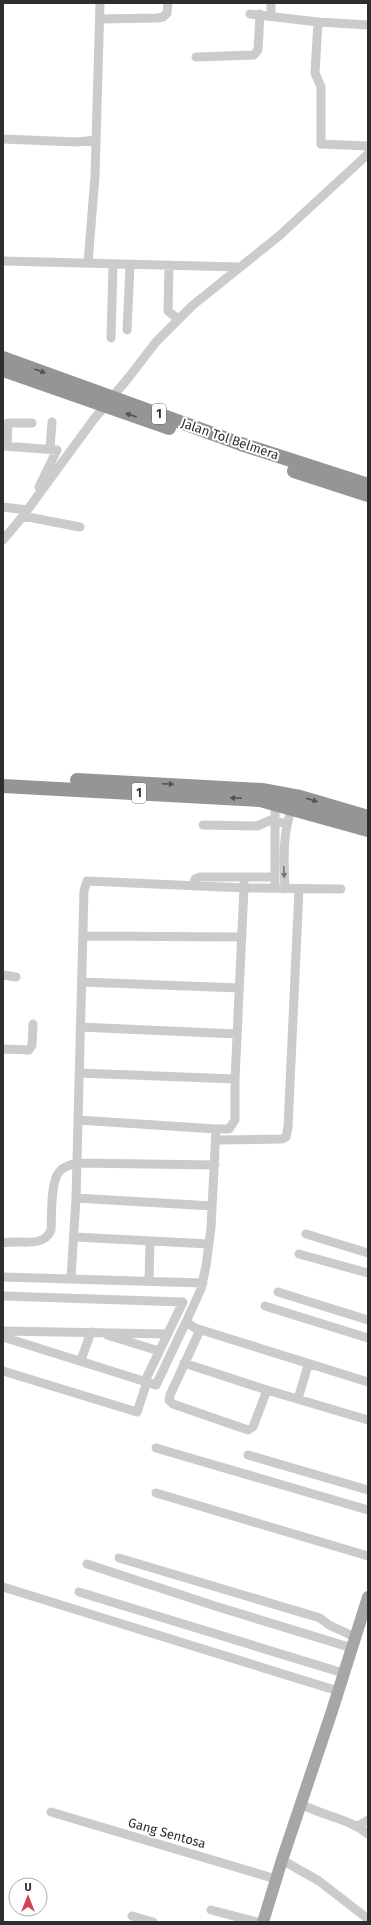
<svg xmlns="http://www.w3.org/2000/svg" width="371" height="1925" viewBox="0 0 371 1925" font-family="'Fira Sans',sans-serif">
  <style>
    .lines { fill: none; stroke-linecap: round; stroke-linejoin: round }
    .minor { stroke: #cbcbcb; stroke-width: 9 }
    .major { stroke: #a6a6a6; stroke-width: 12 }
    .highway { stroke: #959595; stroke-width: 14 }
    .oneway { fill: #525252 }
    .oneway2 { fill: #757575 }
    .labels { text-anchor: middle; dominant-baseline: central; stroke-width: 4; stroke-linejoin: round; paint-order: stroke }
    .shield { fill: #fff; stroke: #6d6d6d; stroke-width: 1 }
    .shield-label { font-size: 12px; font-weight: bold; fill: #2e2e2e }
    .street-label { font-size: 13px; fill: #2e2e2e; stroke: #fff }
  </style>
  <rect width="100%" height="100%" fill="#fff"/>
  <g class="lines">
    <path class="minor" d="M250,14L318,22L315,73L321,87V144L368,146
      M271,16V3
      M100,19L157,18L163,17L167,13L168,3
      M318,22L368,25
      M196,57L254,55L258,50L260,14
      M3,139L77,142L96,140
      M3,261L239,267
      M88,263L95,176L100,3
      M169,265L168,311L178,319
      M127,330L130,266
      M111,338L113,265
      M3,446L57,450L39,487
      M7,446L8,423H32
      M50,448L52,422
      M3,507L27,510
      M23,516L80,527
      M3,540L23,516L94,419L129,377L156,342L193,305L279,236L368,154
      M275,804V883
      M203,825L257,826L271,820L286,824
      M244,877V888L341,889
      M193,886L195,879L200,877H275
      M285,889C284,861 282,834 292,808
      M84,936L242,937
      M3,975L16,977
      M82,982L239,988
      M80,1027L237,1034
      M3,1049L29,1050L32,1045L33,1024
      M79,1073L235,1079
      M78,1120L216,1129
      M216,1140L282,1139L286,1137L288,1127L299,889
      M76,1198L212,1206
      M306,1234L368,1253
      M75,1237L209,1244
      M3,1243C18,1239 44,1249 51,1230C52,1216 50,1181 60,1171C64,1166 71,1165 77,1163L215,1165
      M299,1254L368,1273
      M3,1277L203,1283
      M71,1278L76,1198L84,891L87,881L244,888L235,1079V1120L229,1129H216L211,1228L206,1266L201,1289L186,1322L195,1328L368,1382
      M149,1281L150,1242
      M278,1292L368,1320
      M3,1296L183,1302L145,1381
      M265,1306L368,1338
      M200,1330L170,1395L169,1400L173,1404L248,1430L253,1427L267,1390L368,1420
      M3,1331L168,1334
      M107,1335L159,1351
      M3,1337L156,1385L186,1322
      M81,1360L91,1332
      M184,1363L267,1390
      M3,1371L137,1412L147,1382
      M298,1399L308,1365
      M156,1448L368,1510
      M248,1455L368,1490
      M156,1493L368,1556
      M119,1558L320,1618L329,1625L355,1637
      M87,1564L215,1606L352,1648
      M3,1587L338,1691
      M79,1592L343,1673
      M301,1804C323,1816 348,1818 368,1834
      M51,1812L276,1879
      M358,1826L368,1820
      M282,1860L319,1881L368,1919
      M211,1910L257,1922
      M132,1916L153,1922"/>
    <path class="major" d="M263,1922L282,1860L332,1711L368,1597"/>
    <path class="highway" d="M3,358L241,444L368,485
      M3,370L169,428
      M294,471L368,495
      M77,780L262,790L300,797L368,817
      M3,786L260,800L368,830"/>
  </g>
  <defs><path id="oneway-solid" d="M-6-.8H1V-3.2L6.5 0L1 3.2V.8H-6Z"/></defs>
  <g class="oneway">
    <use href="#oneway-solid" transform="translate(40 371) rotate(20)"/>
    <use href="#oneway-solid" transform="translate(131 415) rotate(-161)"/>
    <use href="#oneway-solid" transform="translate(168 784) rotate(3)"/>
    <use href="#oneway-solid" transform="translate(236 798) rotate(-177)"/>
    <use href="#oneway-solid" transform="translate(312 800) rotate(17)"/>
  </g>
  <use class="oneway2" href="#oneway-solid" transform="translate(284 872) rotate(87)"/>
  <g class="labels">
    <g class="shield">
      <rect x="152" y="404" width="14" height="20" rx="3"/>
      <rect x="132" y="783" width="14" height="20" rx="3"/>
    </g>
    <g class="shield-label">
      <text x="159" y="414">1</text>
      <text x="139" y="793">1</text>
    </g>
    <g class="street-label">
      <text transform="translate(230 439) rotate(19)">Jalan Tol Belmera</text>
      <text transform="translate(167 1833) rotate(16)">Gang Sentosa</text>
    </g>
  </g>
  <rect width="371" height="1925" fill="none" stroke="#2e2e2e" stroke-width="8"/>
  <g transform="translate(28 1897)"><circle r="19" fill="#ffffff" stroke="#ababab"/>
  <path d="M0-3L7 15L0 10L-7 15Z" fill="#d44256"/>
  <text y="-6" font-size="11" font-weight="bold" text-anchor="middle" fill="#2e2e2e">U</text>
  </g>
</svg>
